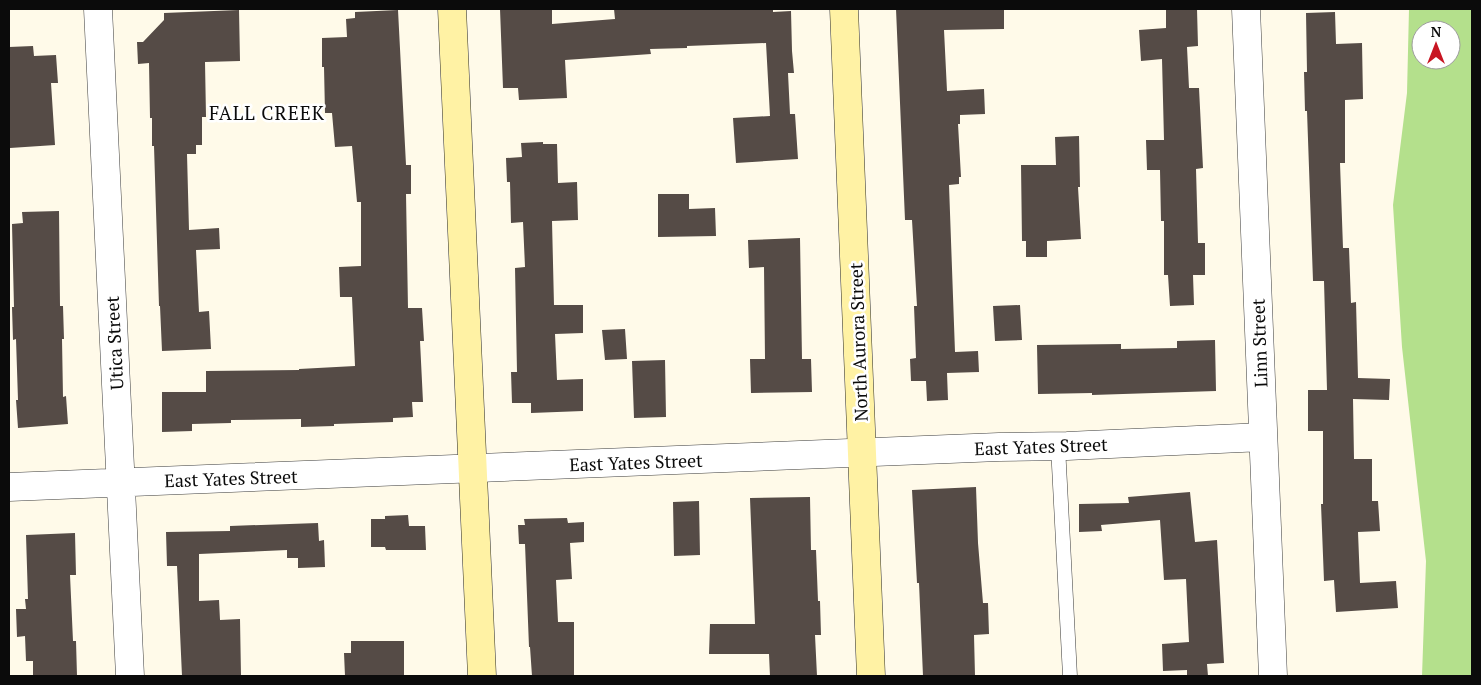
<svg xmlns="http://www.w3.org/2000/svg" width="1481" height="685" viewBox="0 0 1481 685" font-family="'PT Serif',serif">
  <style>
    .forest { fill: #b4e08c; fill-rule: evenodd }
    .building { fill: #554b46 }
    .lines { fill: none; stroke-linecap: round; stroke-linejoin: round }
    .lane-casing { stroke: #3e3e3e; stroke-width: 15 }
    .street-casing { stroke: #3e3e3e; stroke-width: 29 }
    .secondary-casing { stroke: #2d2d2d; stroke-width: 29 }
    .lane { stroke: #fff; stroke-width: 14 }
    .street { stroke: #fff; stroke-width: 28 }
    .secondary { stroke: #fff2a4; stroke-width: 28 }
    .labels { text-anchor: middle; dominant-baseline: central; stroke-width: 5; stroke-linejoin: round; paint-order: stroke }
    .street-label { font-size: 18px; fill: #0b0b0b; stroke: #fff }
    .neighbourhood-label { font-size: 19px; letter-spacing: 1px; fill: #0b0b0b; stroke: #fff }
  </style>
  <rect width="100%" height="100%" fill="#fffae9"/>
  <path class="forest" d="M1409,9H1472V676H1422L1426,561L1402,347L1393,205L1407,93ZM1421,30H1451V60H1421Z"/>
  <path class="building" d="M500,9H552V24L615,19L614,9H773V12L791,11L792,51L794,73H788L790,114H795L798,159L736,163L733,118L770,116L766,43L687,46V48L650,49L651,54L565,60L567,98L519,100L518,88H503Z
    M896,9H1004V29L944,30L947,91L984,89L985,114L960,115V124H958L961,177H959V184L949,185L955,352L978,351L979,372L947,373L948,400L927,401L926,381H911L910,359L916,358L914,306H917L912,220H905Z
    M1166,9H1197L1198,46L1187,47L1189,88H1199L1203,168L1196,169L1198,243H1205V275H1193L1194,305L1170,306L1168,275H1164V221H1161L1160,170H1147L1146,140H1164L1162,59L1141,61L1139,30L1166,28Z
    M239,10L240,61L205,62L206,117H202V145H196V154H187L189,230L219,228L220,249L196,250L199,312L209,311L211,349L162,351L160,306H159L154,146H152V118H150L149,63L138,64L137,42H143L164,20V13Z
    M398,10L406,165H411V194H406L408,308H422L424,341H420L423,402H412L413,417L393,418V422L334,424V426L301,427V419L231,420V423L192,424V431L162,432V392H206V371L299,370V369L355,366L352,297H340L339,267L361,266V202H357L352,146L335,147L332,113H325L324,67H322V38L347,37L346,19L355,18V12Z
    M1335,12L1336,44L1362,43L1363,99L1345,100V163H1340L1343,248H1349L1351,303L1356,302L1358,378L1390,379L1389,400L1353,399L1354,459H1372V501H1378L1380,531L1358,532L1360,583L1396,581L1398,608L1336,612L1334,580L1324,581L1321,504H1323V431H1308V390H1327L1324,281H1313L1307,111H1305L1304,72H1307L1306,13Z
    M33,46L34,56L56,55L58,83H51L55,145L10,148L9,47Z
    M1079,136L1080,187H1078L1081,239L1047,241V257H1026V241H1022L1021,165H1056L1055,137Z
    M543,142V144H557L558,183L577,182L578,220L552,221L554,305H583V333L555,334L557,380L583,379V411L531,413V403H512L511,372H517L515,268L525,267L523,222L511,223L510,182H507L506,158L522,157L521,143Z
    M658,194H689V209L715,208L716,236L658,237Z
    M59,211L60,306H63L64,339H62L63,397L66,396L68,424L18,428L16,400H18L16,339L13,340L12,307H14L12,224L23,223L22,212Z
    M800,238L802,359H811L812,392L751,393L750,359H765L764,267L749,268L748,240Z
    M1020,305L1022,340L995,341L993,306Z
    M625,329L627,359L605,360L602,330Z
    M1215,340L1216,391L1092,395V393L1038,394L1037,345L1121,344V349L1177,348V341Z
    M665,360L666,417L634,418L632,361Z
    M976,487L978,543L983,603H988L989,634L974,635L975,676H923L919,583H917L912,490Z
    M1190,492L1195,542L1217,540L1224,663L1207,664L1208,676H1187V670L1163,671L1162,644L1189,642L1186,579L1164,580L1160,520L1101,525L1102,531L1079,532V504L1129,503L1128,497Z
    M810,497L811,550H816L818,601H820L821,635H815L817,676H770L769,654H709L710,624H755L750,498Z
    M699,501L700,555L674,556L673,502Z
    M408,515L409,526H425L426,550H386L385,547H371V519H385V516Z
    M567,518L568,523L584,522V542L570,543L572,579L556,580L558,622H574V676H532L530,647H529L525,544H519L518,525H525L524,519Z
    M318,523L319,541L324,540L325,567L298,568V558H287V550L199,554V601L219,600L220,620L240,619L241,676H182L177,566H167L166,532L230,531V526Z
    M75,533L76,575H70L73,641H76L77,676H33V661H26L25,636L17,637L16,609H26L25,599H28L26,535Z
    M351,641H404V676H345L344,653H351Z"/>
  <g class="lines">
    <defs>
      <path id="lane" d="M1058,446L1070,676"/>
      <path id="street" d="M98,9L130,676
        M1246,9L1273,676
        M9,487L999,447L1067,446L1263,437"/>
      <path id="secondary" d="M452,9L482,676
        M844,9L871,676"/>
    </defs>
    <use href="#lane" class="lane-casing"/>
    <use href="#street" class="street-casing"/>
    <use href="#secondary" class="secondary-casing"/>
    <use href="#lane" class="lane"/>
    <use href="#street" class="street"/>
    <use href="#secondary" class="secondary"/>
  </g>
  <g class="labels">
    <g class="street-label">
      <text transform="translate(858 342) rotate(-92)">North Aurora Street</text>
      <text transform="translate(114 343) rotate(-93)">Utica Street</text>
      <text transform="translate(1259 343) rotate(-92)">Linn Street</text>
      <text transform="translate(1041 446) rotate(-2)">East Yates Street</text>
      <text transform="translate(636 462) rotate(-2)">East Yates Street</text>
      <text transform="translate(231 478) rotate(-2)">East Yates Street</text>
    </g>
    <g class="neighbourhood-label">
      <text x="267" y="112">FALL CREEK</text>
    </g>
  </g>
  <rect width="1481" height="685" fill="none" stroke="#0b0b0b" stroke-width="20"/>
  <g transform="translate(1436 45)"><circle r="24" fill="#ffffff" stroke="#9d9d9d"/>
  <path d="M0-4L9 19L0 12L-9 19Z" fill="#c81522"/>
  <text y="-8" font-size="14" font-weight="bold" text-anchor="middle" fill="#0b0b0b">N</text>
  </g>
</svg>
